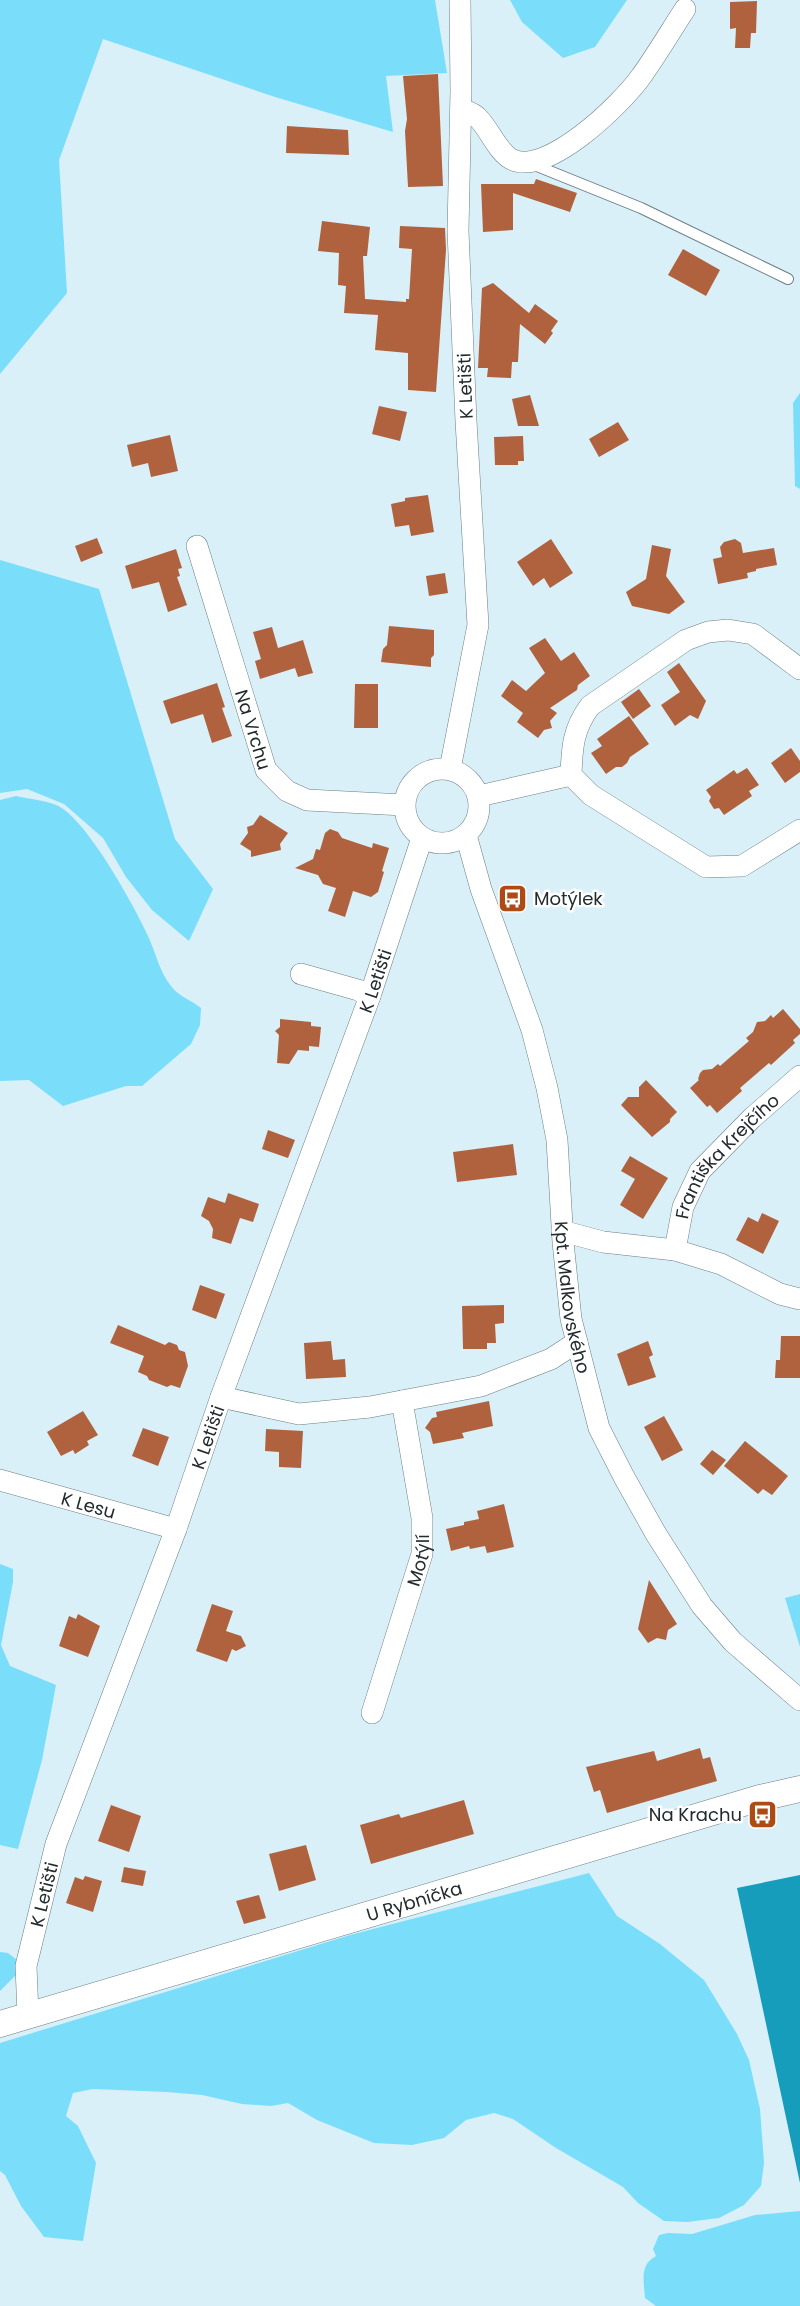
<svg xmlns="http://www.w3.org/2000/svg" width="800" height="2306" viewBox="0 0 800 2306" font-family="Poppins,sans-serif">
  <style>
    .green { fill: #7adefb }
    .water { fill: #179dbc }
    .building { fill: #b0623e }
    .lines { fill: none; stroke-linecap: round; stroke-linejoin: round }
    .service-casing { stroke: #6a7f86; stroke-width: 12 }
    .minor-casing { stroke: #6a7f86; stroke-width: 22 }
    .tertiary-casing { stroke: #6a7f86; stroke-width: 27 }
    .service { stroke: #fff; stroke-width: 10 }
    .minor { stroke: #fff; stroke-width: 21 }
    .tertiary { stroke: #fff; stroke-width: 26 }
    .labels { text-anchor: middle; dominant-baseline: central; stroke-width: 5; stroke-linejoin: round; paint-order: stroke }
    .street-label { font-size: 18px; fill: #222b2d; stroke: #fff }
    .poi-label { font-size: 18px; fill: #222b2d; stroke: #fff; text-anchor: start }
  </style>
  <rect width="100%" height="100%" fill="#d9f0f8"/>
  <path class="green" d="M0,0H435L447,73L386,76L393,132L275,97L103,39L59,160L67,293L0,374Z
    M510,0H627L595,47L563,58L522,22Z
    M800,393V489L795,486L793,403Z
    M0,560L99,589L175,839L213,889L189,941L152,910L126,877L103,838L64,804L27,789L0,793Z
    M16,796C29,799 44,800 56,805C85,816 135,907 148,936C156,953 159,971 171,986C178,996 191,1000 201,1008L200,1025L191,1044L142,1086H126L63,1106L29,1080L0,1081V800Z
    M0,1564L13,1569V1582L1,1645L10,1666L56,1685L42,1760L18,1849L0,1845Z
    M800,1594V1647L785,1598Z
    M589,1873L617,1916L660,1944L704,1980L737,2034L749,2060L760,2109L764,2163L761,2186L744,2205L719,2218L687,2222L664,2221L638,2203L623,2187L556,2148L513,2119L494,2113L466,2120L444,2138L412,2145L374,2143L317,2120L288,2103L271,2106L242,2104L202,2095L167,2092L93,2089L73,2093L66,2116L78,2126L96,2163L83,2241L44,2237L21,2206L5,2175L0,2171V2043L350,1935Z
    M0,1952L8,1953L17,1960V1974L0,1991Z
    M800,2211V2306H656L645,2298C644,2281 639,2265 656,2256L653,2249L659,2235L668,2233L692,2234L755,2215Z"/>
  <path class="water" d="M800,1875V2183L737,1888Z"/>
  <path class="building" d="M757,1L756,33H751L750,48H735L736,28L730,29V2Z
    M438,74L443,186L408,187L405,131L407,119L403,76Z
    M287,126L348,130L349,155L286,153Z
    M536,179L577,193L570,212L513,193V230L483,232L481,184H534Z
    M322,221L370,227L367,256H363L365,299L406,302V299H409L412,249L399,248L400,226L445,228L446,250L436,392L408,390V353L375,350L378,315L344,313L346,286L338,285L339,253L318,251Z
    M683,249L720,270L706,296L668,275Z
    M493,283L529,313L535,304L558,321L551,331L553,333L545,344L520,324L518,362H512L511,378L487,377L488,368H478L482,288Z
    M530,395L539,426H518L512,399Z
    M379,406L407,412L400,441L372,434Z
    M618,422L629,440L599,457L589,439Z
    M170,435L178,471L151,477L148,463L132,467L127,445Z
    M523,436L524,461H518V465H495L494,437Z
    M428,495L434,532L411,536L409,525L395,527L391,504L405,501V498Z
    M97,538L103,553L81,562L75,546Z
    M551,539L573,573L550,588L544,578L533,586L517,562Z
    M735,539L741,543L743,553L774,548L777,565L756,569V571L747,573L748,578L718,584L713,559L722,557L720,547L724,542Z
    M652,545L671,549L666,576L685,602L669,614L632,606L626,592L646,579Z
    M176,549L182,568L178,569L180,576L177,577L187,605L168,612L159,582L132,589L125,566Z
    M445,573L448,593L429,596L426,576Z
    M389,626L434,630V655L431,658V667L381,662L383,649L387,645Z
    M272,627L278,648L303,640L313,673L298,677L295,668L260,679L255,661L261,659L253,632Z
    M545,638L561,661L574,652L590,676L578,685L577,690L550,708L557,713L550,721L552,728L544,730L538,738L517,722L523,713L501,696L512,680L526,691L545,673L529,648Z
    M679,663L706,701L698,719L690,715L675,726L661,705L680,692L667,672Z
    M217,683L225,707L222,708L232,736L212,743L203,714L171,724L163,701Z
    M355,684H378V728H354Z
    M639,689L651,706L633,719L621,702Z
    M629,716L649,744L630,757L627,763L622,767H616L606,774L591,753L602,746L597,739Z
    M791,748L800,761V772L785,783L771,763Z
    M747,768L759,785L749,791L752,796L724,815L719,808L714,809L709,801L711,797L706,790L734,770L737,774Z
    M260,815L288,833L280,844L281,850L251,857V851L240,844L248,833L247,827L253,825Z
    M330,829L338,832L342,838L372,848L373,843L389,848L382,871L384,872L378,892L371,897L353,891L345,917L328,911L336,888L323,884L318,875L295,868L313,859L316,849L320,850L325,833Z
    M783,1009L800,1029V1034L793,1040L795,1043L771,1065L769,1063L740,1088L742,1091L717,1113L710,1105L707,1107L690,1088L699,1080L698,1079L700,1073L703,1070L712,1069L718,1064L720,1066L749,1041L746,1038L753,1032L757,1022L765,1021L771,1015L773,1018Z
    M280,1019L311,1022V1026L321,1027L319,1047L309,1046V1051L298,1050L289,1064L277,1063L279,1035L275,1031L280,1027Z
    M646,1080L677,1112L670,1119V1122L652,1137L621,1105L628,1097H639V1087Z
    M268,1130L295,1140L288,1158L262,1149Z
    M513,1144L517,1175L457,1182L453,1152Z
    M630,1156L668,1178L643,1219L620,1205L635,1179L621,1171Z
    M228,1193L259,1204L253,1222L240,1218L231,1244L212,1238L213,1229L209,1221L201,1216L208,1197L225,1203Z
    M762,1213L779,1221L763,1254L736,1240L748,1217L758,1222Z
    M200,1285L225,1294L216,1319L192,1310Z
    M504,1305V1323L495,1324L496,1343H487V1349H463L462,1306Z
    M118,1325L165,1345L169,1342L177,1345L179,1350L185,1352L188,1366L180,1388L171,1385L167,1387L149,1380L147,1376L138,1372L144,1356L110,1343Z
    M781,1336H800V1378H775L776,1360H780Z
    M331,1341L333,1360L345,1359L346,1377L306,1379L304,1343Z
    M648,1341L653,1355L649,1357L656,1377L628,1386L617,1354Z
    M489,1401L493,1426L462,1433L464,1438L433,1444L430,1432L425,1428L432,1418L437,1417L436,1412Z
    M83,1411L98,1435L87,1441L89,1445L75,1454L73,1450L61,1456L47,1432Z
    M664,1416L683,1450L662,1461L644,1427Z
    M143,1428L169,1437L158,1466L132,1456Z
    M266,1429L303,1431L301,1468L279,1467V1452L265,1451Z
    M745,1441L788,1476L772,1495L763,1489L758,1494L724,1466Z
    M712,1450L726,1460L713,1475L700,1464Z
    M504,1504L514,1547L487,1553L485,1546L470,1549L469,1546L451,1551L446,1529L464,1525V1522L479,1519L477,1511Z
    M649,1580L677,1624L668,1630L666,1640L657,1638L648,1643L638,1629Z
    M212,1604L233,1611L226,1631L241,1636L246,1646L236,1651L232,1649L227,1662L196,1651Z
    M78,1614L100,1626L88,1657L59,1646L69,1616L76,1619Z
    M700,1748L703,1759L710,1757L717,1781L607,1813L600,1790L594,1792L586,1767L654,1751L657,1761Z
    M464,1800L474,1834L371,1864L360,1825L399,1814L401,1818Z
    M111,1805L141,1816L129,1852L98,1841Z
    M306,1845L316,1880L279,1891L269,1854Z
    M124,1867L146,1871L143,1886L121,1882Z
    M85,1876L102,1881L93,1912L66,1903L75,1877L83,1880Z
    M259,1895L266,1918L244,1924L236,1901Z"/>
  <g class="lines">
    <defs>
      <path id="service" d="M532,164L641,208L788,279"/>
      <g id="minor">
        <path d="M461,109C466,111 474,113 477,117C489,128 497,151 511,159C546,178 621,104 640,78C656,56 670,32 685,9"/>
        <path id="s1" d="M197,546L266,770L287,791L307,800L404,805"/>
        <path d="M800,669L753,634L728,630L708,632L686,640L590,706C573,729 572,747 571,775L591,795L706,867L742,866L800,830"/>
        <path d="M450,769L478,625L466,421L458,231L461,91L460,0"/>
        <circle cx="442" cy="806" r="37"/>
        <path d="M479,796L571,775"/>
        <path id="s2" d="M466,835L481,889L532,1030L547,1088L557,1140L563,1242L571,1319L599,1428L624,1477L656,1534L702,1606L733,1642L800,1700"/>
        <path d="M301,974L358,990L370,996"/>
        <path d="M562,1231L603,1242L675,1250L721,1264L780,1294L800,1299"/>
        <path id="s3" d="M675,1250L683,1207L700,1171L752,1118L800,1076"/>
        <path d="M221,1397L299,1414L370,1407L481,1386L551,1359L577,1342"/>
        <path id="s4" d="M0,1480L176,1529"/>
        <path id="s5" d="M372,1713L422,1554V1518L402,1401"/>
        <path id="s6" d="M28,2014L26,1966L56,1844L176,1529L221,1397L370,996L422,838"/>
      </g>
      <g id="tertiary">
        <path id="s7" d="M0,2024L760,1798L800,1789"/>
      </g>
    </defs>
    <use href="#service" class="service-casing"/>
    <use href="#minor" class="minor-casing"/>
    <use href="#tertiary" class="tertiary-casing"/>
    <use href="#service" class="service"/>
    <use href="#minor" class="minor"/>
    <use href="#tertiary" class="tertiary"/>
  </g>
  <defs>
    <symbol id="bus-square" viewBox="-11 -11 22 22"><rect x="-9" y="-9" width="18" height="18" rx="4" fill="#ae4a13" stroke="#fff"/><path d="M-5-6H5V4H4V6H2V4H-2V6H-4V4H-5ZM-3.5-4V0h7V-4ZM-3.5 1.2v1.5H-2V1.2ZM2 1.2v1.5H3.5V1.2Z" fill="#fff"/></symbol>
  </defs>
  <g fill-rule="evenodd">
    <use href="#bus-square" x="496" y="882" width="33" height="33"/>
    <use href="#bus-square" x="746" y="1798" width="33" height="33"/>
  </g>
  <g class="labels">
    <g class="street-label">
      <text transform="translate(465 386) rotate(-92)">K Letišti</text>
      <text stroke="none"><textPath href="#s1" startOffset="192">Na Vrchu</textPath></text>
      <text stroke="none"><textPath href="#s6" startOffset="1094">K Letišti</textPath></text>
      <text stroke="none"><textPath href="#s3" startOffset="111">Františka Krejčího</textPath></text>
      <text stroke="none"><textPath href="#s2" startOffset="477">Kpt. Malkovského</textPath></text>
      <text stroke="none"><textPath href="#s6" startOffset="608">K Letišti</textPath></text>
      <text stroke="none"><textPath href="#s4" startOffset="92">K Lesu</textPath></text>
      <text stroke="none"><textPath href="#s5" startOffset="160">Motýlí</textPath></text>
      <text stroke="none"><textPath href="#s6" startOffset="122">K Letišti</textPath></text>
      <text stroke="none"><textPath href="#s7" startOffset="432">U Rybníčka</textPath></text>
    </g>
    <g class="poi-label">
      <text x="534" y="898">Motýlek</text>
      <text x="742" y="1814" text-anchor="end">Na Krachu</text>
    </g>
  </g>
</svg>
